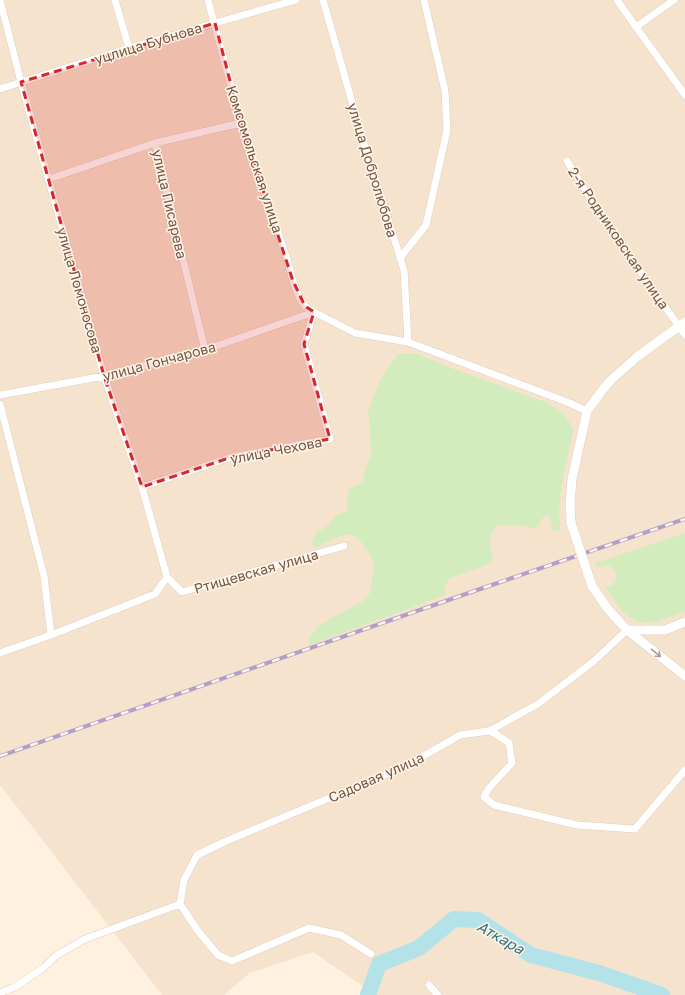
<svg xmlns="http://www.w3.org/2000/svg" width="685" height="995" viewBox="0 0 685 995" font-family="'Golos Text',sans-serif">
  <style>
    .residential { fill: #f6e3ce }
    .green { fill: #d2ecbe }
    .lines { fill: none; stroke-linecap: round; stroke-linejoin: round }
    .river { stroke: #b3e2e9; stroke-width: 16 }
    .minor-casing { stroke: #e3cdbb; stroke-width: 8 }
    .tertiary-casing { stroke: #e3cdbb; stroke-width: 10 }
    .minor { stroke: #fff; stroke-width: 7 }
    .tertiary { stroke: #fff; stroke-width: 9 }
    .rail-casing { stroke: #b39ec8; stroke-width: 4 }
    .rail { stroke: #fff5e8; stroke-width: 2.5; stroke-dasharray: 8; stroke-linecap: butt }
    .tertiary-bridge-casing { stroke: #e3cdbb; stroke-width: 10; stroke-linecap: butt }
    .tertiary-bridge { stroke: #fff; stroke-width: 9 }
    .oneway { stroke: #ad998f }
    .marked { fill: #d62828; fill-opacity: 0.2; stroke: #d62828; stroke-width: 3; stroke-dasharray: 8 5; stroke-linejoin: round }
    .labels { text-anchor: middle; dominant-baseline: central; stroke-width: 3; stroke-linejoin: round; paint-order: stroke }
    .street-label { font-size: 14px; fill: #765545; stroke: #fff5e8 }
    .water-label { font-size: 15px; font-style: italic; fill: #38747e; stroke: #fff5e8 }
  </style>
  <rect width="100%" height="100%" fill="#fef1e0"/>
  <path class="residential" d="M0,0H685V995H368L370,991L313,952L250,973L224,995H162L0,785Z"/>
  <path class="green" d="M398,354H418L454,369L545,402L562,413L570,423L573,431L563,477L559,508L560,529L556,531L552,530L550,520V514L544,517L535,529L519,525H505L496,526C488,538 489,543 493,556L490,562L481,567L466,572L450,578L444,587L446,595L310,645L309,638L319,626L333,617L360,603L370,593L374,567L371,556L362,543L356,537L347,534L326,542L317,548L313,547L312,541L316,533L329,525L335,516L347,511V498L349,489L362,482L367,465L371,454L370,430L368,411L380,381L389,366Z
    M685,533V611C665,619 642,631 624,613C617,606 611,595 605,587L614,584L616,580V573L612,568L607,565L597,567L596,563Z"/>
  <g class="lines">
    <path class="river" d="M368,995L379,964L419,948L454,919L478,920L531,955L599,973L662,995"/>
    <defs>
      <path id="minor" d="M0,0L21,82L104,376L142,487L167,577
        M115,0L129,48
        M208,0L241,123L287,259L293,281L299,297L305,306L314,312L355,333L408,342L567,402L587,411
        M323,0L362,137L404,270L408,342
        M617,0L636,27L685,95
        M636,27L674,0
        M0,89L129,48L215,23L296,0
        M567,161L600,214L685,335
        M49,179L155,143
        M400,258L426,225L447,130L445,91L437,56L424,0
        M205,350L155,143L241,123
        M0,395L104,376L205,350L314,312
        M0,404L44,576L51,635
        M142,487L232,457L330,439L304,344L314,312
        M0,653L51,635L155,594L167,577L182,592L344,546
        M489,731L496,734L509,743L512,763L489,788L484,797L494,805L577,825L635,829L685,770
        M180,904L184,880L197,855L224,842L406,766L460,735L489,731L538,704L594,661L627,630
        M180,904L198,931L218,955L232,961L309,928L341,935L371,954
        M429,985L438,995
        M0,993L15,987L43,968L57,955L85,939L180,904"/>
      <path id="tertiary" d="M571,523L570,504L572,479L587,411L604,388L611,380L638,356L685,322
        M592,586L607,608L627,630L685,676
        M627,630H665L685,622"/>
    </defs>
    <use href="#minor" class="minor-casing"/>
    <use href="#tertiary" class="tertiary-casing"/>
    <use href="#minor" class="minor"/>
    <use href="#tertiary" class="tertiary"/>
    <defs>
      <path id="rail" d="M0,756L483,588L685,519"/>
    </defs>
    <use href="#rail" class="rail-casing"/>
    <use href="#rail" class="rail"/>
    <defs>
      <path id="tertiary-bridge" d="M571,523L592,586"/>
    </defs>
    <use href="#tertiary-bridge" class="tertiary-bridge-casing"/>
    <use href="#tertiary-bridge" class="tertiary-bridge"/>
  </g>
  <defs><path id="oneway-shaft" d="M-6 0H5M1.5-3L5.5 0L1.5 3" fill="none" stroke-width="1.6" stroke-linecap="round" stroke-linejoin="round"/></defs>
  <use class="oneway" href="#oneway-shaft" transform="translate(656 653) rotate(39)"/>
  <path class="marked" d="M215,23L241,123L293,281L305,306L314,312L304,344L330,439L232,457L142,487L104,376L21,82Z"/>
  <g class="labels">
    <g class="street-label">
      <text transform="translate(148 43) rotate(-17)">уцлица Бубнова</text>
      <text transform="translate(255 159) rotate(72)">Комсомольская улица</text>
      <text transform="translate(373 170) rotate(73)">улица Добролюбова</text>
      <text transform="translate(170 204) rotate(77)">улица Писарева</text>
      <text transform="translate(619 238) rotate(56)">2-я Родниковская улица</text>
      <text transform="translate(80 290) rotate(74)">улица Ломоносова</text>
      <text transform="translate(159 361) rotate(-15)">улица Гончарова</text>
      <text transform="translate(276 450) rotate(-11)">улица Чехова</text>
      <text transform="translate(256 571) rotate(-16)">Ртищевская улица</text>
      <text transform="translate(376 777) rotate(-24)">Садовая улица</text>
    </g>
    <g class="water-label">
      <text transform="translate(501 937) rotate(30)">Аткара</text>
    </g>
  </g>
</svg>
